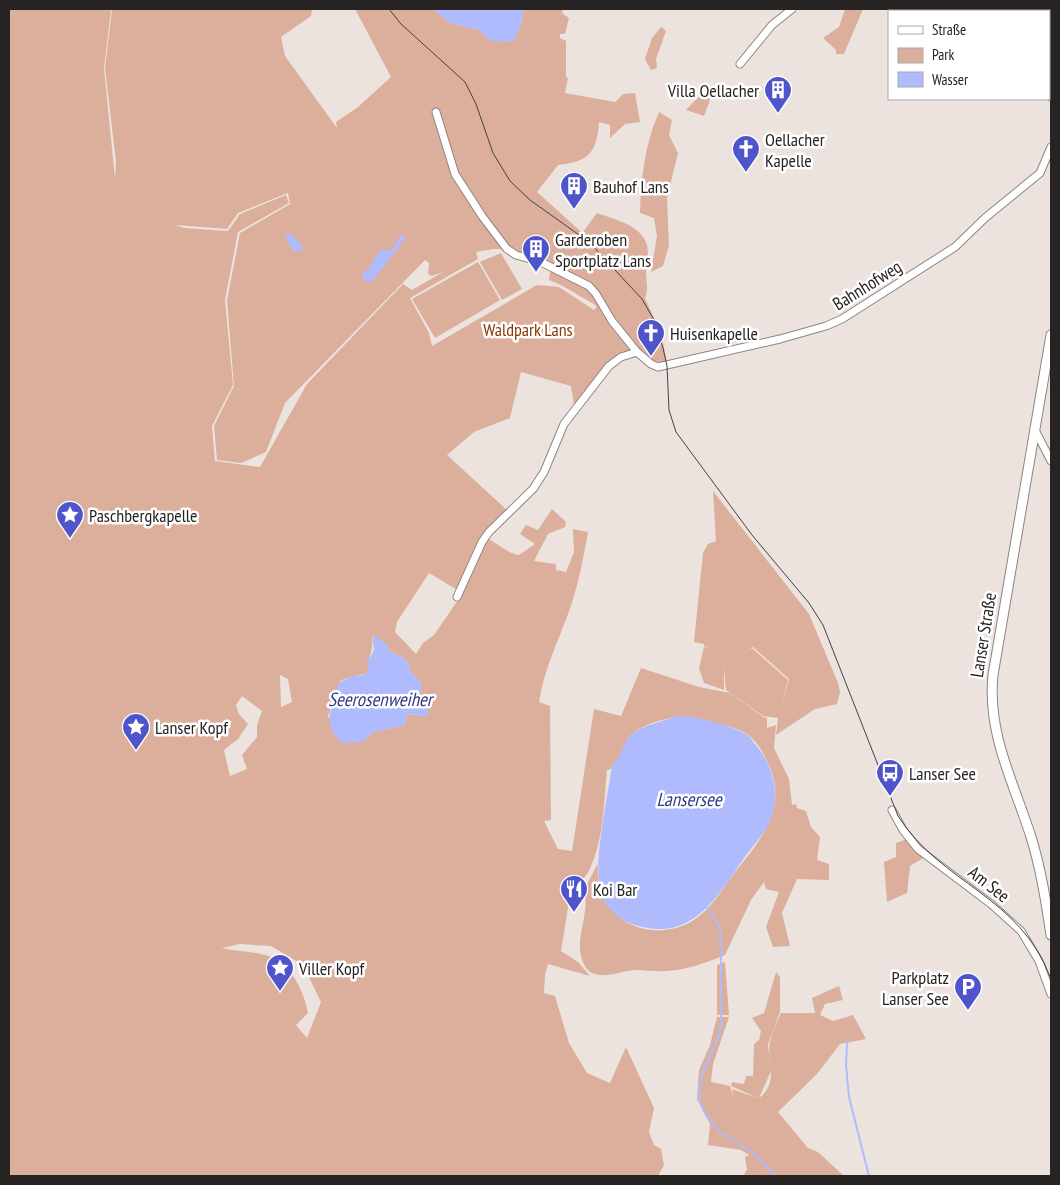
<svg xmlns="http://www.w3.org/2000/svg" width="1060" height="1185" viewBox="0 0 1060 1185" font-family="'PT Sans Narrow',sans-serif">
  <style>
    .green { fill: #dbaf9c; fill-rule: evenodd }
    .water { fill: #afbbfd }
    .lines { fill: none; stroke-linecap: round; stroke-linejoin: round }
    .stream { stroke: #afbbfd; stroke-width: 2 }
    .minor-casing { stroke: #8d8581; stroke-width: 9 }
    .major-casing { stroke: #8d8581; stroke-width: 11 }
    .minor { stroke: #fff; stroke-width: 7 }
    .major { stroke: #fff; stroke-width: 9 }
    .tram { stroke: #464140; stroke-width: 1 }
    .labels { text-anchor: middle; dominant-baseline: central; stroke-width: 5; stroke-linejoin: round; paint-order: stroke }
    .poi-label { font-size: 18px; fill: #272322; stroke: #fff; text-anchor: start }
    .street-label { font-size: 18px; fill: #272322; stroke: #fff }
    .park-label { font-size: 18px; fill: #8a3904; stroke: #fff }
    .water-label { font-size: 19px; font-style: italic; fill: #353a86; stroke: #fff }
  </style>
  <rect width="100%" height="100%" fill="#ece3df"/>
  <path class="green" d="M9,9H111L104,68L115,179L116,162L105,68L112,9H312L311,16L281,37L285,56L337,128L336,122L358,107L391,77L355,9H433L450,23L480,30L491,41L521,25L524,9H562L563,14L569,18L565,34H560V38L566,41V77L568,78L565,93L615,102L623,94L635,93L640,122L625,124L610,138V125L599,122C597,152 589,162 558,165L537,192L588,238L583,232L597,213C613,219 642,225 647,245C649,253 647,263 646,272C646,282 649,288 645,298L661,334L667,362C651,365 639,349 624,353L574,405L571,386L521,372L510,418L474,432L447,455L508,511L484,534L459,591L429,573L397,622L395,632L416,654L423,643L434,635L458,600L487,538C498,544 507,553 519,555L535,544L520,534L526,525L538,530L552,509L566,522L565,527L548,534L534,561L556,564V570L566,572L574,552L573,529L588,532C583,559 578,588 568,614C557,644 544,670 539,702L550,706L551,820L544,821L558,849L572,851L594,709L621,716L641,668L699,687L730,693L763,717L767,718V728L776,725L774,748L789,779L792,805L796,804L797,808L806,811L811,827L820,837L817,860L829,864V880L797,879L782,913L790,946L773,947L766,927L779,892L766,889L764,882L751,900L725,955C705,963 687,970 666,971C655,972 645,970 635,970C618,971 592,985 583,962C573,939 591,913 584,890L598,863C594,910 635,941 679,927C709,918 722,887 740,866C766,834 788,802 767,761C763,751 755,740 747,734C734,726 714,723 700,719C681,713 647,721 632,734C625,739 625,751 620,758C617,763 613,763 611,769L607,770C604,802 603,859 581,882L582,903L569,902L561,951L578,962L590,976L548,964L545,975L544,993L555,996L569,1043L587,1073L610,1083L626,1047L654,1108L649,1132L654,1145L661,1149L664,1165L658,1176H9ZM288,193L290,204L240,233L227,300L234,386L214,426L217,460L241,463L266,452L285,403L425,260L429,263L428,274L432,276L443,272L412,290L403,284L307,384L260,467L215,461L212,426L233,385L225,300L238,232L289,203L286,195L240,214L228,231L184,228L176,225L227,229L238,213ZM494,249H503L555,267L550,272L549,280L561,285L597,306L594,310L559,287L537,285L432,346L429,333L410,298L478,259L476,252ZM372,635L388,650L408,661L410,671L421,683V702L424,716L407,714L405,725L374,732L362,742L328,717C331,709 337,683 342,680C351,676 359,677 368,672C367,657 374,653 372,635ZM280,675L288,679L292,702L281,707ZM242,696L262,711L257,725V737L242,755L247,769L230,776L224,750L238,739L248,724L239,714L236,705ZM240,944L271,946L303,965L321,1002L307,1038L296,1025L308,1013C304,992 293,967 271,957C256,951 237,952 222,948Z
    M845,9H863L844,54H836V50L823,38L839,27Z
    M661,27L666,31L656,59L657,68L651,70L645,59L652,38Z
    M701,94L711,97L704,116L686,110Z
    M659,112L672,120L669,135L678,153L667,198L669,245L663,266L651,272L657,236L654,218L640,213C641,177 645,144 659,112Z
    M501,253L522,289L502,300L480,262Z
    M478,262L500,300L435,338L412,299Z
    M713,491L809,614L838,683L840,692L837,704L815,709L776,735L778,718L763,716L726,690L724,667L752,648L788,680L782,705L789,679L753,647L724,667V690L704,683L699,668L704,647L709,648L704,646V644L694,642L703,553L708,544L716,541Z
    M907,839L925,857L910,866L907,893L887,902L884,862L896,857V843Z
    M725,962L729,1015H717V965Z
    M776,972L780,977V1012L768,1045L771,1071L759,1098C780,1083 766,1058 770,1043C772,1032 777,1022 781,1013H815L812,998L839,986L843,1000L825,1004L820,1015L833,1021L853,1015L866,1039L840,1044L817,1074L778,1112L808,1148L818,1152L844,1176H746L744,1174L747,1170L745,1157L749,1155L741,1150L708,1145L710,1124L697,1099L699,1070L710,1045L717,1017H729L713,1064L711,1082L730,1086L733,1097L732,1089L758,1098L731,1086L732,1082L744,1084L746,1076H753L754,1044L759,1040L761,1031L752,1018L764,1013Z"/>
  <path class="water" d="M433,9H524L521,25L513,42L491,41L479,30L450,23Z
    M288,233C294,236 304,244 302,251H293L286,238Z
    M402,234L405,238C399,246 375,281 368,283L363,279V273L369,268L380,250C398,252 392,245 402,234Z
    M372,634L388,645V650L408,661L410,671L421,683V702L430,713L424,716L407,714L405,725L374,732L362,742L342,743C325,726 328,717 335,696C337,692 336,688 338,685C341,679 350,679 355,675L360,676L368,672V662L365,659L370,658L374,650Z
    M679,716C696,716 729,725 744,733C749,735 752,740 755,744C773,764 781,795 770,821C765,834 752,846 744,858C717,898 691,943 635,925C621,921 605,908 601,893C592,865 608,796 612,765C622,757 622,744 631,735C640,726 666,720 679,716Z"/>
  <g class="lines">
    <path class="stream" d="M707,908L720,927L721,960
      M721,962V1022L719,1035L702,1074L699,1088L700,1102L706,1115L721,1133L756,1154L775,1176
      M847,1042L846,1065L849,1097L869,1176"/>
    <defs>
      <path id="minor" d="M740,64L772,25L792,9
        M436,112L455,174L482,216L507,249L516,255L541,262L589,286L596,294L612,321L637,352L651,364L658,367L780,339L826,326L842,319L955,247L985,218L1040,173L1051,147
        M1034,428L1051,461
        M457,597L482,542L489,532L533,489L544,472L564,424L609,366L621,357L637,352
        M892,810L903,830L918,849L991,904L1021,931L1039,961L1051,994"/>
      <path id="major" d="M1049,57L1051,39
        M1049,83L1051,96
        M1051,335L993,675C987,734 1014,783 1031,837C1041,869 1046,902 1051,935"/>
    </defs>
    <use href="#minor" class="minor-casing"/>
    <use href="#major" class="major-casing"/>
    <use href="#minor" class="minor"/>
    <use href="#major" class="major"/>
    <path class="tram" d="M389,9L401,24L465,82L476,104L493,153L510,181L530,200L589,242L642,299L653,318L663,348L667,366L669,410L676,432L752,535L809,603L823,625L898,816C942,885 1020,895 1051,979"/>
  </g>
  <defs>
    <symbol id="building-pin" viewBox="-11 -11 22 30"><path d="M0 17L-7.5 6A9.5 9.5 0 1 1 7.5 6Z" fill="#4f54ca" stroke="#fff"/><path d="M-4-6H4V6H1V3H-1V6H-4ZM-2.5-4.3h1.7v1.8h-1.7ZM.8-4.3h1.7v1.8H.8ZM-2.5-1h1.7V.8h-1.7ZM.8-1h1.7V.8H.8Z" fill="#fff"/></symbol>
    <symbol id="church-pin" viewBox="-11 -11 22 30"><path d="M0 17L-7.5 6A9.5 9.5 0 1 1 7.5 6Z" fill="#4f54ca" stroke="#fff"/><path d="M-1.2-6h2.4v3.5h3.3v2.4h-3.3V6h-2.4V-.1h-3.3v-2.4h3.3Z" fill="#fff"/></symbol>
    <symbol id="sight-pin" viewBox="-11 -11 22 30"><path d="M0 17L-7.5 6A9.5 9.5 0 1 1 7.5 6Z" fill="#4f54ca" stroke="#fff"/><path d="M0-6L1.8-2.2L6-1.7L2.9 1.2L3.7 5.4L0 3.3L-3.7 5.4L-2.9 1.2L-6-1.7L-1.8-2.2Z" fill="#fff"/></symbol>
    <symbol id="bus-pin" viewBox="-11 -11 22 30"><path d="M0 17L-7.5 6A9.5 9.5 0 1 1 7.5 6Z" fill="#4f54ca" stroke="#fff"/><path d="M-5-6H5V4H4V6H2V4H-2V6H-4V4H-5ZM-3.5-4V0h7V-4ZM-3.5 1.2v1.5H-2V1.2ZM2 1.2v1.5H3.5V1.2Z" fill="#fff"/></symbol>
    <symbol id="restaurant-pin" viewBox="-11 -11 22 30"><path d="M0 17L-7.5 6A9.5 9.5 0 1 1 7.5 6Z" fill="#4f54ca" stroke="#fff"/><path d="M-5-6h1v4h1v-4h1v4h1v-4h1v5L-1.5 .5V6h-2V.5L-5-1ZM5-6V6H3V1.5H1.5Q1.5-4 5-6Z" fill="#fff"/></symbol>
    <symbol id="parking-pin" viewBox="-11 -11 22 30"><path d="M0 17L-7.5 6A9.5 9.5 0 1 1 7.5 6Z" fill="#4f54ca" stroke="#fff"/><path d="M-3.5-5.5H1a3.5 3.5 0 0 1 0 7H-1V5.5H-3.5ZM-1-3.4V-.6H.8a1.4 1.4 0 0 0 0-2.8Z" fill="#fff"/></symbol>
  </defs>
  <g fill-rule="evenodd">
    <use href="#building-pin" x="762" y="74" width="32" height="43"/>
    <use href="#church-pin" x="730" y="133" width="32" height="43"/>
    <use href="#building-pin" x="558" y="170" width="32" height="43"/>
    <use href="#building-pin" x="520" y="233" width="32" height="43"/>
    <use href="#church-pin" x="635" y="317" width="32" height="43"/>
    <use href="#sight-pin" x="54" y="499" width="32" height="43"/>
    <use href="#sight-pin" x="120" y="711" width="32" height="43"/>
    <use href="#bus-pin" x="874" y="757" width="32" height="43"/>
    <use href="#restaurant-pin" x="558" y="873" width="32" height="43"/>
    <use href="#sight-pin" x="264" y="952" width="32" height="43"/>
    <use href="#parking-pin" x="952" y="971" width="32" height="43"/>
  </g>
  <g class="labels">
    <g class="poi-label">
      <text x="759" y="90" text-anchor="end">Villa Oellacher</text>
      <text x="765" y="139">Oellacher<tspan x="765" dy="21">Kapelle</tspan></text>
      <text x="593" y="186">Bauhof Lans</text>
      <text x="555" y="239">Garderoben<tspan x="555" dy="21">Sportplatz Lans</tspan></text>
      <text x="670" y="333">Huisenkapelle</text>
      <text x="89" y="515">Paschbergkapelle</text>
      <text x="155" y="727">Lanser Kopf</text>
      <text x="909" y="773">Lanser See</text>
      <text x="593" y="889">Koi Bar</text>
      <text x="299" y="968">Viller Kopf</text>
      <text x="949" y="977" text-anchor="end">Parkplatz<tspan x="949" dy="21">Lanser See</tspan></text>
    </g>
    <g class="street-label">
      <text transform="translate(867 285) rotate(-32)">Bahnhofweg</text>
      <text transform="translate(983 635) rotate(-81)">Lanser Straße</text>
      <text transform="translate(989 884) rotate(38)">Am See</text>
    </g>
    <g class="park-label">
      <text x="528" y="329">Waldpark Lans</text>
    </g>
    <g class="water-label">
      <text x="380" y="699">Seerosenweiher</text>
      <text x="689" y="799">Lansersee</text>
    </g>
  </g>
  <rect width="1060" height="1185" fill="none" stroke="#272322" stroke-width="20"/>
  <rect x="888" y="10" width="162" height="90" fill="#ffffff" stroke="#a9a7a7"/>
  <rect x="898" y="26" width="25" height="8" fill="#ffffff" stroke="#a9a7a7"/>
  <text x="932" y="35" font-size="15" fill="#272322">Straße</text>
  <rect x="898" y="48" width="25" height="15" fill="#dbaf9c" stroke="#a9a7a7"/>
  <text x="932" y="60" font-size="15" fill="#272322">Park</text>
  <rect x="898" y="72" width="25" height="15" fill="#afbbfd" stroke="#a9a7a7"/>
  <text x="932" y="85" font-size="15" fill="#272322">Wasser</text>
</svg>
